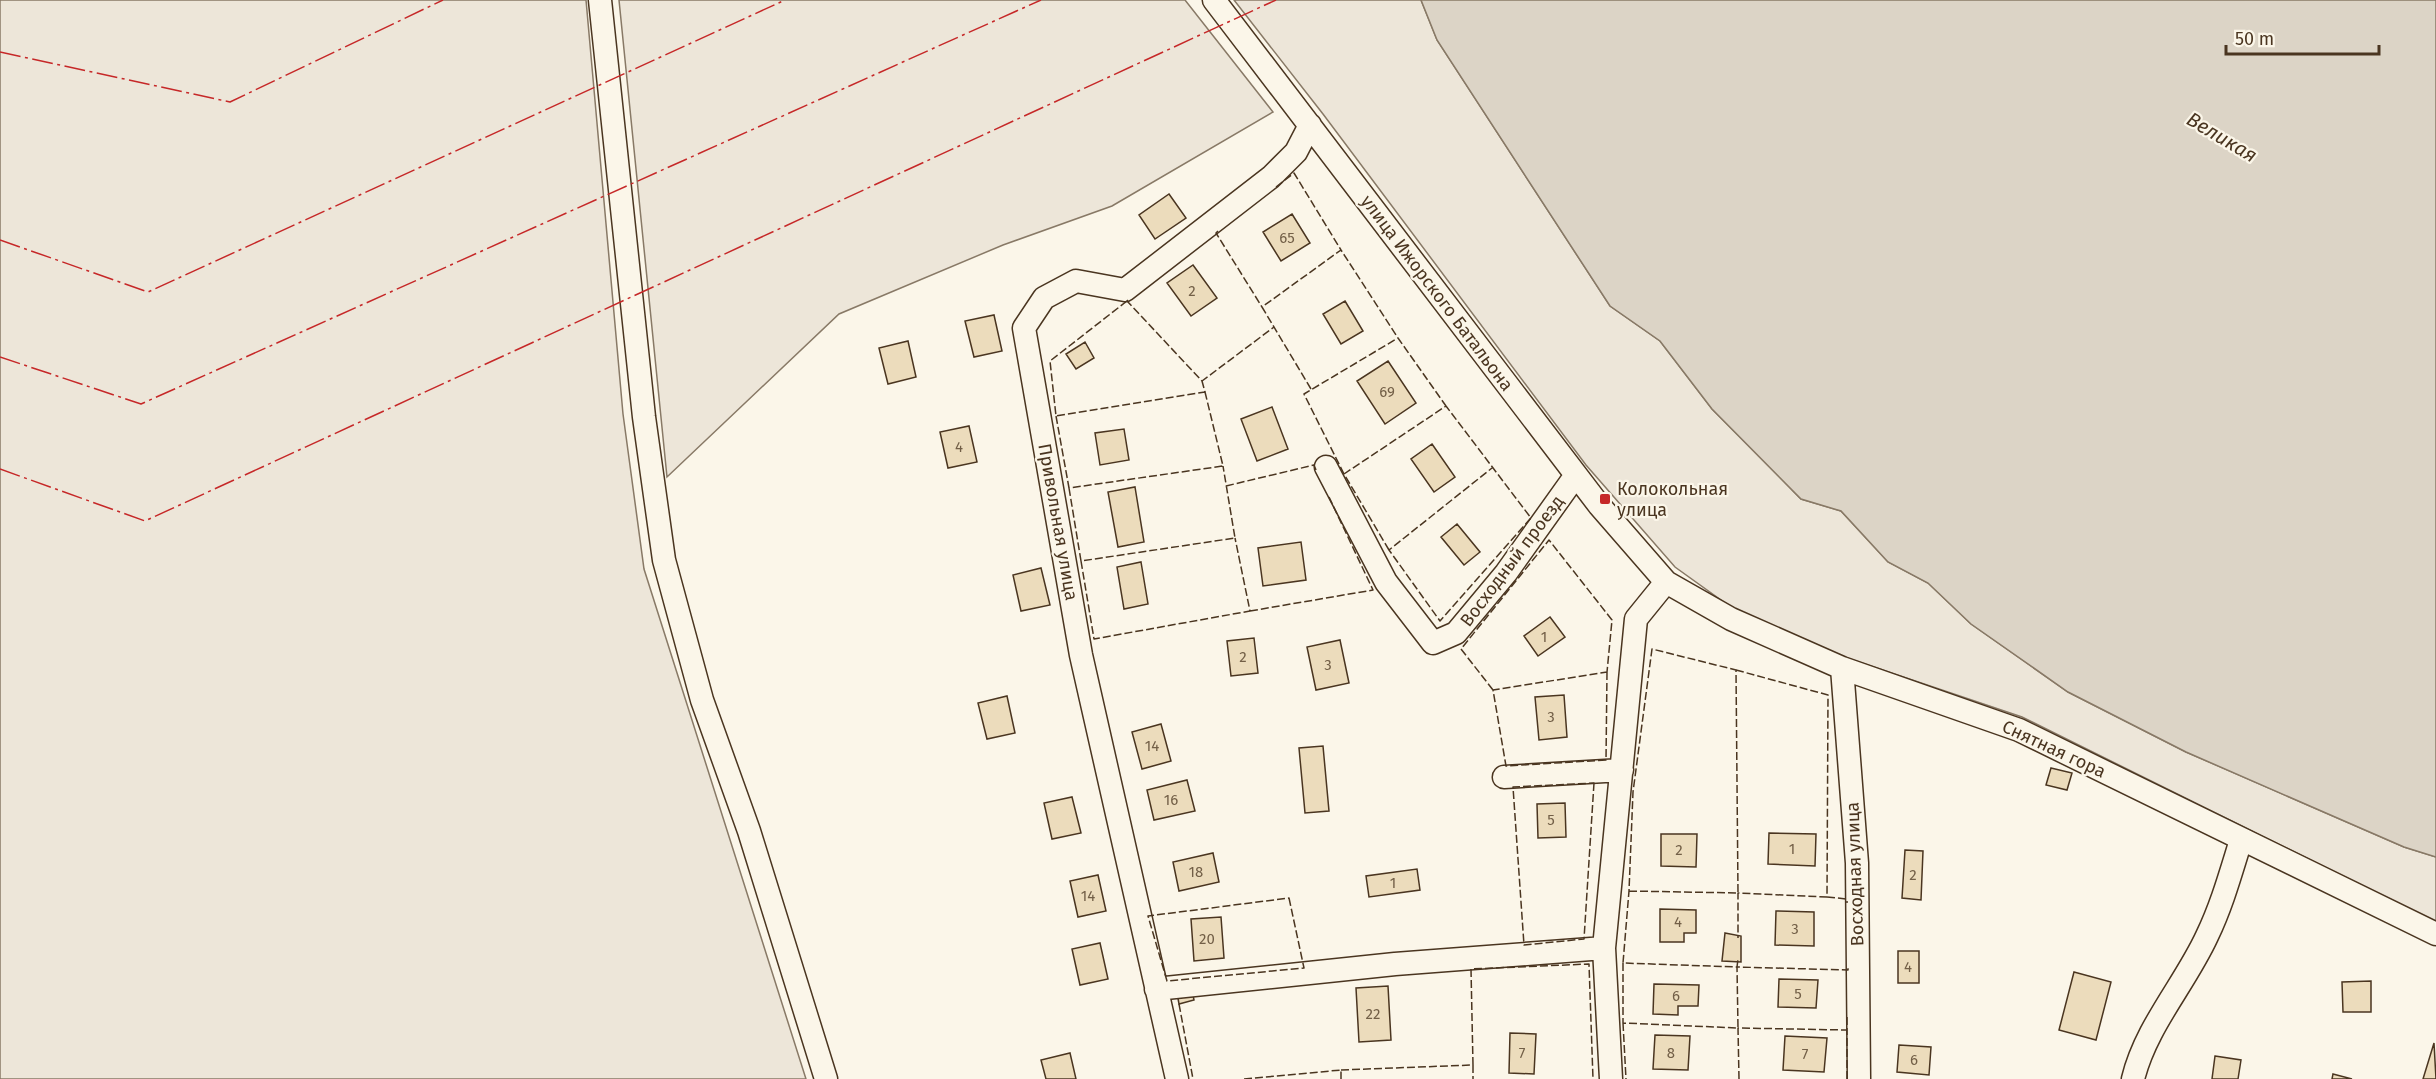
<svg xmlns="http://www.w3.org/2000/svg" width="2436" height="1079" viewBox="0 0 2436 1079" font-family="'Fira Sans',sans-serif">
  <style>
    .green { fill: #ede6d9; stroke: #887966; stroke-width: 1.5 }
    .water { fill: #dcd4c6; stroke: #887966; stroke-width: 1.5 }
    .building { fill: #ecdcbc; stroke: #4a3520; stroke-width: 1.5 }
    .lines { fill: none; stroke-linecap: round; stroke-linejoin: round }
    .minor-casing { stroke: #4a3520; stroke-width: 25 }
    .minor { stroke: #fbf6e9; stroke-width: 22 }
    .fence { stroke: #4a3520; stroke-width: 1.5; stroke-dasharray: 8 3; stroke-linecap: butt }
    .power { stroke: #c62828; stroke-width: 1.5; stroke-dasharray: 21 4.5 3 4.5; stroke-linecap: butt }
    .poi-dot { fill: #c62828; stroke: #fbf6e9; stroke-width: 2 }
    .labels { text-anchor: middle; dominant-baseline: central; stroke-width: 4.5; stroke-linejoin: round; paint-order: stroke }
    .number-label { font-size: 15px; fill: #725f47 }
    .street-label { font-size: 18px; fill: #4a3520; stroke: #fbf6e9 }
    .poi-label { font-size: 18px; fill: #4a3520; stroke: #fbf6e9; text-anchor: start }
    .water-label { font-size: 20px; font-style: italic; fill: #4a3520; stroke: #fbf6e9 }
  </style>
  <rect width="100%" height="100%" fill="#fbf6e9"/>
  <path class="green" d="M0,0H586L623,414L644,569L806,1079H0Z
    M619,0H1185L1273,112L1112,206L1003,245L839,314L667,477Z
    M1234,0H1421L1437,40L1610,306L1660,341L1712,409L1801,499L1841,511L1888,562L1928,583L1971,624L2068,692L2186,752L2404,847L2436,857V922L2022,717L1844,657L1735,610L1675,567L1586,465L1323,114Z"/>
  <path class="water" d="M1421,0H2436V857L2404,847L2186,752L2068,692L1971,624L1928,583L1888,562L1841,511L1801,499L1712,409L1660,341L1610,306L1437,40Z"/>
  <path class="building" d="M1169,194L1186,218L1155,239L1139,215Z
    M1292,214L1310,243L1281,261L1263,232Z
    M1193,265L1217,298L1191,316L1167,283Z
    M1345,301L1363,331L1341,344L1323,314Z
    M994,315L1002,351L974,357L965,321Z
    M908,341L916,377L888,384L879,348Z
    M1085,342L1094,358L1076,369L1066,354Z
    M1388,361L1416,403L1385,424L1357,381Z
    M1272,407L1288,449L1257,461L1241,419Z
    M969,426L977,462L948,468L940,432Z
    M1124,429L1129,460L1100,465L1095,433Z
    M1432,444L1455,477L1434,492L1411,459Z
    M1135,487L1144,542L1118,547L1108,492Z
    M1457,524L1480,552L1464,565L1441,537Z
    M1301,542L1306,580L1263,586L1258,548Z
    M1141,562L1148,604L1124,609L1117,567Z
    M1041,568L1050,605L1021,611L1013,575Z
    M1550,617L1565,637L1538,656L1524,636Z
    M1254,638L1258,673L1231,676L1227,641Z
    M1340,640L1349,683L1316,690L1307,647Z
    M1564,695L1567,737L1539,740L1535,697Z
    M1007,696L1015,733L987,739L978,703Z
    M1161,724L1171,761L1142,769L1132,732Z
    M1323,746L1329,811L1305,813L1299,748Z
    M2051,768L2072,773L2067,790L2046,785Z
    M1187,780L1195,811L1154,820L1147,790Z
    M1072,797L1081,833L1052,839L1044,803Z
    M1565,803L1566,837L1538,838L1537,804Z
    M1769,833L1816,834L1815,866L1768,864Z
    M1661,834H1697L1696,867L1661,866Z
    M1905,850L1923,851L1921,900L1902,898Z
    M1213,853L1219,882L1179,891L1173,862Z
    M1417,869L1420,890L1369,897L1366,876Z
    M1098,875L1106,911L1078,917L1070,881Z
    M1660,909L1696,910V933H1684V942H1660Z
    M1776,911L1814,912V946L1775,945Z
    M1221,917L1224,958L1194,961L1191,919Z
    M1725,933L1741,936V962L1722,961Z
    M1100,943L1108,979L1080,985L1072,949Z
    M1898,951H1919V983H1898Z
    M2074,972L2111,982L2096,1040L2059,1030Z
    M1779,979L1818,980L1816,1008L1778,1007Z
    M2371,981V1012H2343L2342,982Z
    M1654,984L1699,985L1698,1006H1678V1015L1653,1014Z
    M1388,986L1391,1040L1359,1042L1356,988Z
    M1192,990L1194,1000L1179,1004L1177,993Z
    M1510,1033L1536,1034L1534,1074L1509,1073Z
    M1655,1035L1690,1036L1688,1070L1653,1069Z
    M1785,1036L1827,1038L1824,1072L1783,1070Z
    M2434,1043L2436,1079H2423Z
    M1899,1045L1931,1047L1929,1075L1897,1072Z
    M1070,1053L1076,1079H1046L1041,1060Z
    M2215,1056L2241,1060L2238,1079H2212Z
    M2333,1074L2352,1079H2332Z"/>
  <g class="lines">
    <defs>
      <path id="minor" d="M600,0L644,417L664,560L702,700L749,831L826,1079
        M1214,0L1599,505L1666,582L1731,619L1842,668L2019,730L2436,934
        M1326,467L1386,582L1433,643L1456,633L1506,573L1576,475
        M1842,668L1857,863L1859,1079
        M1504,777L1622,770
        M1156,989L1395,964L1604,948
        M1177,1079L1081,655L1024,328L1044,298L1076,281L1125,290L1271,177L1296,152L1310,125
        M1611,1079L1604,948L1636,619L1666,582
        M2133,1079C2146,1026 2185,984 2207,936C2222,905 2231,872 2241,840"/>
    </defs>
    <use href="#minor" class="minor-casing"/>
    <use href="#minor" class="minor"/>
    <path class="fence" d="M1276,187L1294,173L1341,250
      M1218,231L1216,233L1262,307
      M1128,300L1127,301L1202,381L1274,327
      M1127,301L1050,361L1056,416L1205,392L1202,381
      M1311,389L1262,307L1341,250L1398,338
      M1056,416L1069,488L1223,466L1205,392
      M1344,474L1304,394L1398,338L1446,406
      M1226,486L1314,465L1316,470
      M1069,488L1081,561L1235,538L1223,466
      M1389,550L1344,474L1446,406L1531,518L1440,621L1389,550L1492,468
      M1081,561L1094,639L1250,611L1235,538
      M1250,611L1373,590L1329,497
      M1736,670L1828,695L1827,897L1738,893V938
      M1607,672L1606,760L1506,766L1493,690Z
      M1493,690L1461,649L1549,540L1612,620L1607,672
      M1594,783L1584,939L1524,945L1513,787Z
      M1629,891L1738,893L1736,670L1652,649L1633,792L1629,891L1623,963L1737,967L1738,959
      M1827,897L1847,899V903
      M1289,898L1304,968L1167,981L1148,916Z
      M1623,963V1023L1738,1028L1737,967L1848,970V966
      M1179,1004L1193,1079
      M1623,1023L1626,1079
      M1473,1065L1471,969L1589,964L1593,1079
      M1341,1070L1473,1065V1079
      M1244,1079L1341,1070V1079
      M1739,1079L1738,1028L1847,1030V1015
      M1847,1079V1030"/>
    <path class="power" d="M0,52L230,102L443,0
      M0,240L148,292L785,0
      M0,357L141,404L1041,0
      M0,469L145,521L1276,0"/>
  </g>
  <rect class="poi-dot" x="1599" y="493" width="12" height="12" rx="3"/>
  <g class="labels">
    <g class="number-label">
      <text x="1287" y="238">65</text>
      <text x="1192" y="291">2</text>
      <text x="1387" y="392">69</text>
      <text x="959" y="447">4</text>
      <text x="1544" y="637">1</text>
      <text x="1243" y="657">2</text>
      <text x="1328" y="665">3</text>
      <text x="1551" y="717">3</text>
      <text x="1152" y="746">14</text>
      <text x="1171" y="800">16</text>
      <text x="1551" y="820">5</text>
      <text x="1792" y="849">1</text>
      <text x="1679" y="850">2</text>
      <text x="1196" y="872">18</text>
      <text x="1913" y="875">2</text>
      <text x="1393" y="883">1</text>
      <text x="1088" y="896">14</text>
      <text x="1678" y="922">4</text>
      <text x="1795" y="929">3</text>
      <text x="1207" y="939">20</text>
      <text x="1908" y="967">4</text>
      <text x="1798" y="994">5</text>
      <text x="1676" y="996">6</text>
      <text x="1373" y="1014">22</text>
      <text x="1522" y="1053">7</text>
      <text x="1671" y="1053">8</text>
      <text x="1805" y="1054">7</text>
      <text x="1914" y="1060">6</text>
    </g>
    <g class="street-label">
      <text transform="translate(1437 293) rotate(53)">улица Ижорского Батальона</text>
      <text transform="translate(1058 522) rotate(80)">Привольная улица</text>
      <text transform="translate(1512 561) rotate(-53)">Восходный проезд</text>
      <text transform="translate(2054 749) rotate(25)">Снятная гора</text>
      <text transform="translate(1855 874) rotate(-92)">Восходная улица</text>
    </g>
    <g class="poi-label">
      <text x="1617" y="489">Колокольная<tspan x="1617" dy="21">улица</tspan></text>
    </g>
    <g class="water-label">
      <text transform="translate(2222 137) rotate(31)">Великая</text>
    </g>
  </g>
  <path d="M2226 45v9h153v-9" fill="none" stroke="#4a3520" stroke-width="3"/>
  <text x="2235" y="45" font-size="18" fill="#4a3520" stroke="#fbf6e9" stroke-width="4.5" paint-order="stroke">50 m</text>
</svg>
